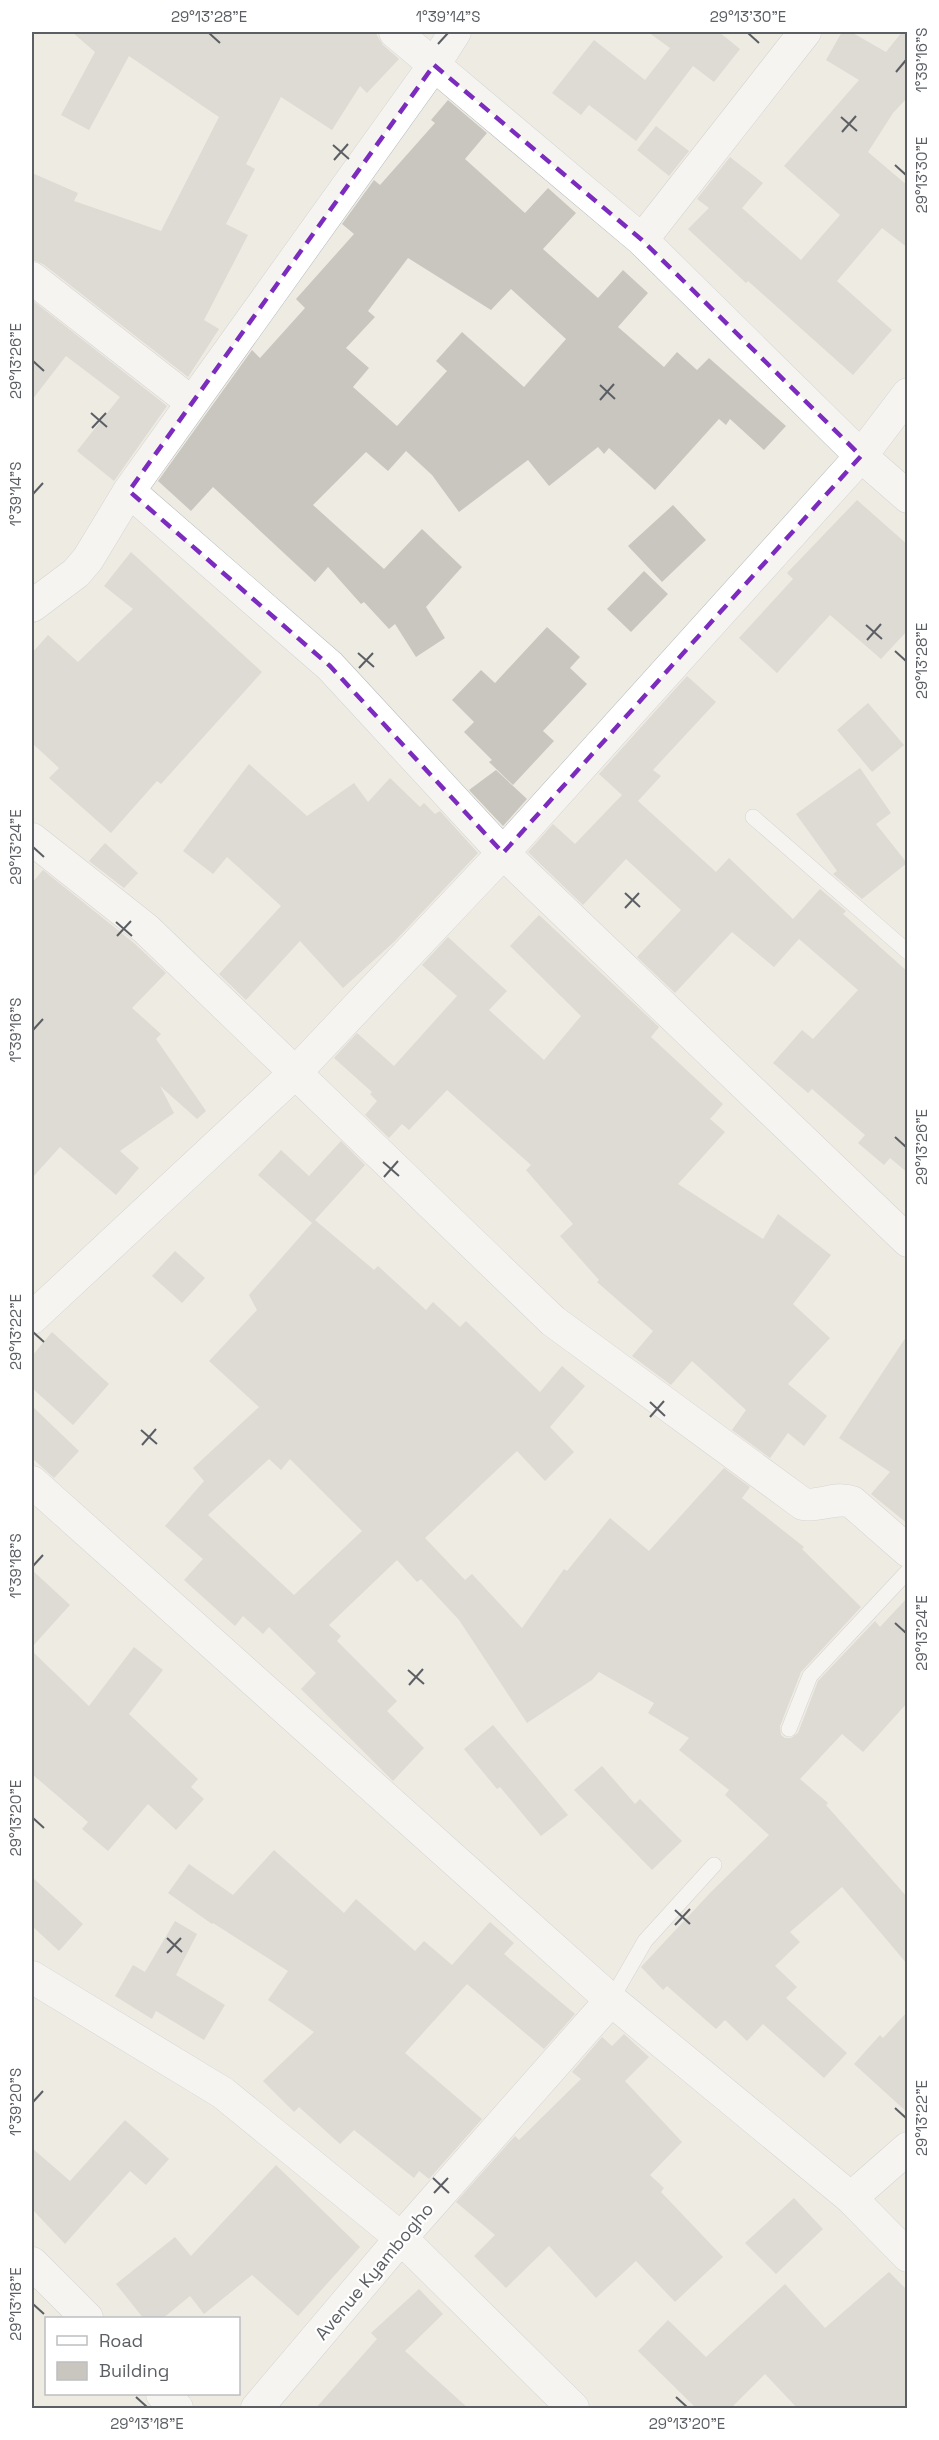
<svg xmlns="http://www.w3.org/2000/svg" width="939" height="2440" viewBox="0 0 939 2440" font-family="'Space Grotesk',sans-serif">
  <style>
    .building { fill: #c9c6c0; fill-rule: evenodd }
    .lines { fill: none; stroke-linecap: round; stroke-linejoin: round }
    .lane-casing { stroke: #b6b9bd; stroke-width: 16 }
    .street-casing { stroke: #b6b9bd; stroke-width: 33 }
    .lane { stroke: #fff; stroke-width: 15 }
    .street { stroke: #fff; stroke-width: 32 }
    .marked { fill: none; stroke: #7b2cbf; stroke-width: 4.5; stroke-dasharray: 12 8; stroke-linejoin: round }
    .ticks { fill: none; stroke: #5b5f64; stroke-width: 2 }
    .labels { text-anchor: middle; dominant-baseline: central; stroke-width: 4.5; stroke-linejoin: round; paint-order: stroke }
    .street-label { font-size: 18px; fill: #5b5f64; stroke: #fff }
    .neatline { fill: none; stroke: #5b5f64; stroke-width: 2 }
    .ticks-label { font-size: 15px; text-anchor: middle; fill: #5b5f64 }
  </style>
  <rect width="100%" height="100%" fill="#eeebe3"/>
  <path class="building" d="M72,32H375L383,45L399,59L367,93L360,86L332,130L281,97L246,164L255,169L226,224L248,235L204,320L219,329L188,377L43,264L32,260V173L78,193L74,201L161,231L219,117L129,56L89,130L61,115L95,52Z
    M648,32H719L740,49L714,82L693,66L636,141L589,105L581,115L552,93L594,40L645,80L670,48Z
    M842,32H851L886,52L902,32H908V97L893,113L868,152L908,186V248L882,228L837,281L892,330L853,375L748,281L746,283L688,229L709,208L697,199L730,157L763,183L742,208L801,260L840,215L784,166L859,80L826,60Z
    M448,100L487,133L465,159L525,213L548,188L576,213L543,249L598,298L623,270L648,293L618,327L664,367L677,352L697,370L709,358L786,426L764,450L730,419L726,425L719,419L655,490L609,448L604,454L598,447L549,486L528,460L459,512L432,475L406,451L388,471L366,452L313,505L384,569L422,529L462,567L426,607L445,638L416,657L395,624L389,629L364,602L361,604L328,567L315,582L213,487L191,511L158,481L252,350L260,358L305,308L296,299L354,234L342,224L374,180L380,185L435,123L431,120ZM408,258L491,310L511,289L566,339L524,387L462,332L436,361L447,371L397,426L353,387L369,368L346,348L375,317L368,311Z
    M656,126L689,151L669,176L637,150Z
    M32,300L167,406L114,481L77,451L120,397L66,356L32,400Z
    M857,500L908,545V630L881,659L830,615L777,673L739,638L793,579L787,573Z
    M673,505L706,540L662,582L628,546Z
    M131,552L262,672L161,784L157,781L111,833L49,778L59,768L32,743V653L48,635L78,662L133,609L104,586Z
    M644,571L668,594L631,632L607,609Z
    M547,627L580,657L570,668L587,684L543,731L554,741L513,785L489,762L492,760L464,732L474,722L452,700L481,670L495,683Z
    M687,676L716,702L653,770L661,776L638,801L716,872L729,858L793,919L820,889L846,911L843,914L908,972V1173L890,1158L884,1165L858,1143L865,1135L812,1089L808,1093L773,1063L802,1030L813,1039L858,990L799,939L774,967L732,932L675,993L637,957L681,910L626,859L583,905L528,852L553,824L575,844L622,795L599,774Z
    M868,703L904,745L872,772L837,730Z
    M249,764L307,816L354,783L368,802L390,778L420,807L424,803L435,814L440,811L478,853L395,941L343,988L300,941L246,1000L219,974L281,906L227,857L213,874L183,851Z
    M860,768L891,813L876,824L907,863L862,899L833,874L837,871L796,814Z
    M496,770L527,799L503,826L469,790Z
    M105,843L138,873L124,888L89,861Z
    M43,870L134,943L166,973L132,1008L161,1034L156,1039L206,1111L197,1119L160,1086L174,1113L120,1151L139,1168L116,1195L60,1147L32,1178V883Z
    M539,915L659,1027L651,1037L723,1104L710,1119L725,1132L678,1184L763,1239L778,1214L831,1255L793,1304L830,1338L788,1384L827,1416L804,1446L788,1433L770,1458L732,1430L746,1410L692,1361L671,1385L632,1356L653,1331L597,1282L599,1280L560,1236L573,1224L526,1170L531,1165L447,1090L409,1130L402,1124L389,1138L365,1115L377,1101L370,1094L372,1092L334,1058L357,1033L394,1066L457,996L422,965L448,937L507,991L489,1010L544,1060L581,1016L510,946Z
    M341,1141L365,1165L315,1220L374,1270L378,1266L426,1310L433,1302L460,1327L466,1321L540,1392L562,1366L585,1386L550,1427L574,1452L545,1481L517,1451L425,1538L465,1580L472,1574L522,1628L564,1569L567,1571L610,1518L649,1551L724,1468L750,1487L742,1498L804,1547L802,1549L861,1607L801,1672L780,1726L781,1735L785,1738H791L798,1733L818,1681L875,1621L880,1627L908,1597V1702L863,1752L842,1734L800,1779L828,1803L826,1805L908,1898V1965L842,1887L790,1932L800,1942L775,1966L797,1987L786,1998L847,2053L824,2078L763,2024L747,2041L725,2020L716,2029L667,1986L663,1990L641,1967L711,1892L769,1835L725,1795L729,1790L679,1750L689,1738L648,1713L654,1703L599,1672L592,1680L527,1723L459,1620L421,1579L417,1582L397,1560L329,1625L341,1636L337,1641L397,1701L387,1711L424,1748L393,1781L301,1689L316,1673L269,1627L263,1634L243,1616L235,1626L184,1580L203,1559L165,1526L204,1481L193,1468L259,1407L209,1361L257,1310L249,1295L312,1223L258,1175L281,1150L309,1176ZM269,1459L281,1470L290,1459L362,1531L294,1595L208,1515Z
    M175,1251L205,1278L182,1303L152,1276Z
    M52,1332L109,1384L73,1425L32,1388V1356Z
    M908,1334V1524L871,1494L890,1472L839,1438Z
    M32,1406L79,1451L54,1478L32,1458Z
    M32,1570L70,1605L32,1647Z
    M134,1647L163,1670L129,1714L198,1779L191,1787L204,1799L176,1830L148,1804L108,1851L82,1829L88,1822L32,1774V1651L89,1706Z
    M493,1725L568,1815L541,1836L500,1787L497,1789L464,1749Z
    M602,1766L635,1804L640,1799L682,1841L652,1870L574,1790Z
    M274,1850L344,1913L356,1899L415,1951L424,1941L452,1965L490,1922L514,1943L504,1954L575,2014L544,2049L467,1984L405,2053L482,2119L429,2179L419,2171L414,2178L354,2130L340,2144L299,2107L294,2112L263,2081L314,2032L268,2000L288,1971L213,1923L212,1924L168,1893L189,1864L233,1895Z
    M32,1877L83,1924L59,1951L32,1926Z
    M175,1921L197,1934L176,1975L225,2005L204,2040L156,2011L152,2019L115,1996L133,1965L145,1972Z
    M908,2011V2113L854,2064L880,2035L883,2038Z
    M624,2034L649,2057L625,2081L682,2142L650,2175L664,2188L661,2192L723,2257L675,2302L636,2261L596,2298L549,2246L506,2288L474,2256L495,2235L456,2202L515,2136L519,2140L581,2079L572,2072L602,2037L612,2046Z
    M125,2120L169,2159L146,2185L130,2171L65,2244L32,2209V2148L70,2181Z
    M276,2165L360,2247L298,2316L252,2275L204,2314L190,2296L162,2319H144L116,2284L175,2237L191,2256Z
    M794,2198L823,2229L776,2274L745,2243Z
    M889,2272L908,2291V2409H798L765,2374L730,2409H697L638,2351L668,2320L706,2357L785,2284L825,2328Z
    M419,2289L443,2314L405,2351L469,2409H315L377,2339L371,2333Z"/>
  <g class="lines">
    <defs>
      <path id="lane" d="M753,817L908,952
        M789,1729L810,1676L908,1571
        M611,2000L645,1941L714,1865"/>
      <path id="street" d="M395,32L642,240L861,456L908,497
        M455,32L434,65L129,491L330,666L503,853L908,1241
        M642,240L805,32
        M32,278L191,402
        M32,606L76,573L88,559L129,491
        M32,839L146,929L553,1321L803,1504C821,1507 835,1496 852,1502L908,1551
        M32,1318L296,1072L503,853L861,456L908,394
        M32,1482L611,2000L851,2198L908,2256
        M32,1977L223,2093L401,2238L573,2408
        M851,2198L908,2148
        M32,2263L87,2318
        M162,2394L177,2408
        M257,2408L401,2238L611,2000"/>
    </defs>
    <use href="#lane" class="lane-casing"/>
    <use href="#street" class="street-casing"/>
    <use href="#lane" class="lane"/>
    <use href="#street" class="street"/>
  </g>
  <path d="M0 0H939V2440H0ZM434,65L642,240L861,456L503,853L330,666L129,491Z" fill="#eeebe3" fill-opacity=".55" fill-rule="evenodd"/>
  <path class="marked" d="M434,65L642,240L861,456L503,853L330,666L129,491Z"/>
  <path class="ticks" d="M209,33L220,43M748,33L759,43M438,44L448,33M896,72L906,60M841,117L857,131M842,132L856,116M333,145L349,159M334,160L348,144M895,165L906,175M33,361L44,371M600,385L615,399M600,400L614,384M91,413L107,427M92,428L106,413M33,494L43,483M866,625L882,639M867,640L881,624M895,651L906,661M358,653L374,667M359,668L373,653M33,847L44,857M625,893L640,907M625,908L639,893M116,922L132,936M117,936L131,921M33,1030L43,1019M895,1137L906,1147M383,1162L399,1176M384,1177L398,1161M33,1332L44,1342M650,1402L665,1416M650,1417L664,1401M141,1430L157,1444M142,1445L156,1429M33,1566L43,1555M895,1623L906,1633M408,1670L424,1684M409,1685L423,1669M33,1818L44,1828M675,1910L690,1924M675,1925L690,1909M167,1938L182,1952M167,1953L181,1938M33,2102L43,2091M895,2108L906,2118M433,2178L449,2193M434,2193L448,2178M33,2304L44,2314M136,2397L147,2407M676,2397L687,2407"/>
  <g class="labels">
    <g class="street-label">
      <text transform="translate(374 2271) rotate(-50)">Avenue Kyambogho</text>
    </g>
  </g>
  <rect width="939" height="2440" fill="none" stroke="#ffffff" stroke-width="66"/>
  <rect x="45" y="2317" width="195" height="78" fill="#ffffff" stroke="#bdbfc1" stroke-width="1.5"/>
  <rect x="57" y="2336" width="30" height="9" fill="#ffffff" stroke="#bdbfc1" stroke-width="1.5"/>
  <text x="99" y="2347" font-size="18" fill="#5b5f64">Road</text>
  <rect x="57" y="2362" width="30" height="18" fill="#c9c6c0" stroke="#bdbfc1" stroke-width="1.5"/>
  <text x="99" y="2377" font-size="18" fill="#5b5f64">Building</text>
  <rect x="33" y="33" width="873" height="2374" class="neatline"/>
  <g class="ticks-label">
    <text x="209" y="22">29°13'28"E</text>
    <text x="448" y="22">1°39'14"S</text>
    <text x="748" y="22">29°13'30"E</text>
    <text transform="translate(922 60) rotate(-90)" y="5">1°39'16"S</text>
    <text transform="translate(922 175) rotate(-90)" y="5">29°13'30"E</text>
    <text transform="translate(16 361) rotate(-90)" y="5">29°13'26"E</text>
    <text transform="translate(16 494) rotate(-90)" y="5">1°39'14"S</text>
    <text transform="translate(922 661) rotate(-90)" y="5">29°13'28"E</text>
    <text transform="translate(16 847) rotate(-90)" y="5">29°13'24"E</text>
    <text transform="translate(16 1030) rotate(-90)" y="5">1°39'16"S</text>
    <text transform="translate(922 1147) rotate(-90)" y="5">29°13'26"E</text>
    <text transform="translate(16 1332) rotate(-90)" y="5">29°13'22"E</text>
    <text transform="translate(16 1566) rotate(-90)" y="5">1°39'18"S</text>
    <text transform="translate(922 1633) rotate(-90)" y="5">29°13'24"E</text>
    <text transform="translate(16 1818) rotate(-90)" y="5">29°13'20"E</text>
    <text transform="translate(16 2102) rotate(-90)" y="5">1°39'20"S</text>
    <text transform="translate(922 2118) rotate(-90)" y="5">29°13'22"E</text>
    <text transform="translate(16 2304) rotate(-90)" y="5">29°13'18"E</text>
    <text x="147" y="2429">29°13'18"E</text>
    <text x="687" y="2429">29°13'20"E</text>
  </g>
</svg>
